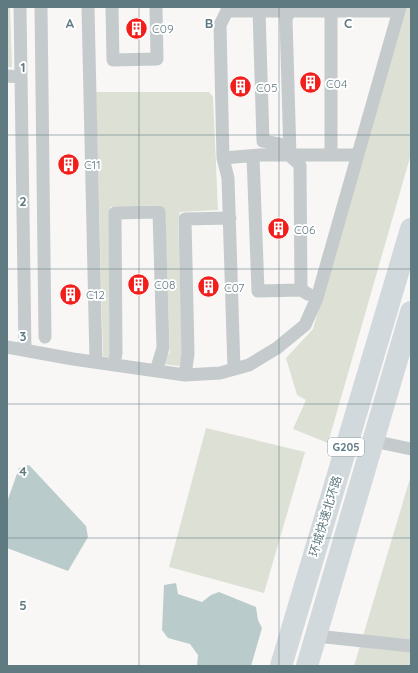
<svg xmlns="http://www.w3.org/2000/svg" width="418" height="673" viewBox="0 0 418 673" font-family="Quicksand,'Noto Sans SC',sans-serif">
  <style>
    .green { fill: #dce0d5 }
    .water { fill: #bacbcc }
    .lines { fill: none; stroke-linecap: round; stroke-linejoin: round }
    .street { stroke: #c5cbcd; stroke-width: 13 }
    .highway { stroke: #d2d9dc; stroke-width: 22 }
    .grid { fill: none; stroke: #607a82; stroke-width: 1; stroke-opacity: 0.55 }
    .labels { text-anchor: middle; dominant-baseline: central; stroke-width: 4; stroke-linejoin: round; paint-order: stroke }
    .shield { fill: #fff; stroke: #90a2a8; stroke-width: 1 }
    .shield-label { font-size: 11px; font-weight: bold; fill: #607a82 }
    .poi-label { font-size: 12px; fill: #607a82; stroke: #fff; text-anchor: start }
    .street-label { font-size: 12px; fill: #607a82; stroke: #fff }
    .grid-label { font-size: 13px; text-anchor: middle; font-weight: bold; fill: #607a82; stroke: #fff; stroke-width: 4; stroke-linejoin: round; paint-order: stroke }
  </style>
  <rect width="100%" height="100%" fill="#f8f7f5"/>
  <path class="green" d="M7,7H10L12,67H7Z
    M403,7H411V154L328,443L293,429L306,400L297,395L286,358L313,329Z
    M96,92H209L213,97L218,210L180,212L178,220L183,354L179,366L162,364L170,352L165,210L160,205L110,207L111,346L109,357L103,356Z
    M206,428L305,452L264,593L169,567Z
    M411,475V666H354Z"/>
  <path class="water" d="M29,465L86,526L88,537L68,571L7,548V502L19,468Z
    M176,583L178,594L202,602L211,595L219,592L256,607L258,620L262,628L251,666H197L198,655L190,644L168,638L162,630L164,585Z"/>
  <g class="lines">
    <path class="street" d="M20,7L25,350
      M41,7L45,337
      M88,7L96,362
      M112,7L113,60L157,59L156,7
      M227,7V11L220,25L223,158L228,178L234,369
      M291,7V10L286,18L290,156L300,165L301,290
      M259,10L263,141L289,146
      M227,11H398
      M331,11V155
      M7,76L21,77
      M253,156L258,291L301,290L308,294
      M223,158L259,155H357
      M7,347L73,359L185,375L220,373L249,365L277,348L305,325L317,298L400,7
      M114,365L116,353L115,213L159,212L163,348L156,371
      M185,375L188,354L185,219L230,218
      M373,441L411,449
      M316,636L411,646"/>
    <path class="highway" d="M281,666L411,229
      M307,666L411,312"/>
  </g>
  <path class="grid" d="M139,7V666M279,7V666M7,135H411M7,269H411M7,404H411M7,538H411"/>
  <defs>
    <symbol id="building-disc" viewBox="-11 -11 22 22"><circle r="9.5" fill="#f21e1b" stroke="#fff"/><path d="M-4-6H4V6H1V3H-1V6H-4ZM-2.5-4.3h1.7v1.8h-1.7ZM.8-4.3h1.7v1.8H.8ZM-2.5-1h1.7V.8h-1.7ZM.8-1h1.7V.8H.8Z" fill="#fff"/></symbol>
  </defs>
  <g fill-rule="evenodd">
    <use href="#building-disc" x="124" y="16" width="25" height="25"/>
    <use href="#building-disc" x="298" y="70" width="25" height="25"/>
    <use href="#building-disc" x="228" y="74" width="25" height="25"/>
    <use href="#building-disc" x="56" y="152" width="25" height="25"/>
    <use href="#building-disc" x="266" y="216" width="25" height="25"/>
    <use href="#building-disc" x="126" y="272" width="25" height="25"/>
    <use href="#building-disc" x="196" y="274" width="25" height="25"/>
    <use href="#building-disc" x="58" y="282" width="25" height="25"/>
  </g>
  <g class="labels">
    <rect class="shield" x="328" y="438" width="36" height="18" rx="3"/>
    <g class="shield-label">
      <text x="346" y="447">G205</text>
    </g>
    <g class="poi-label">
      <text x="152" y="28">C09</text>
      <text x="326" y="83">C04</text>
      <text x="256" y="87">C05</text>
      <text x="84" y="164">C11</text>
      <text x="294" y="229">C06</text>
      <text x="154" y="284">C08</text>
      <text x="224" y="287">C07</text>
      <text x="86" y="294">C12</text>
    </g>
    <g class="street-label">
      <text transform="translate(325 516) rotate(-73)">环城快速北环路</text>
    </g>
  </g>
  <g class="grid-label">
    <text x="70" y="28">A</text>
    <text x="209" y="28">B</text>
    <text x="348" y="28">C</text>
    <text x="23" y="72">1</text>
    <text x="23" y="206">2</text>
    <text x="23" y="341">3</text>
    <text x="23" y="476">4</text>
    <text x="23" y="610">5</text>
  </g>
  <rect width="418" height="673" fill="none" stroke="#607a82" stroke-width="16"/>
</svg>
